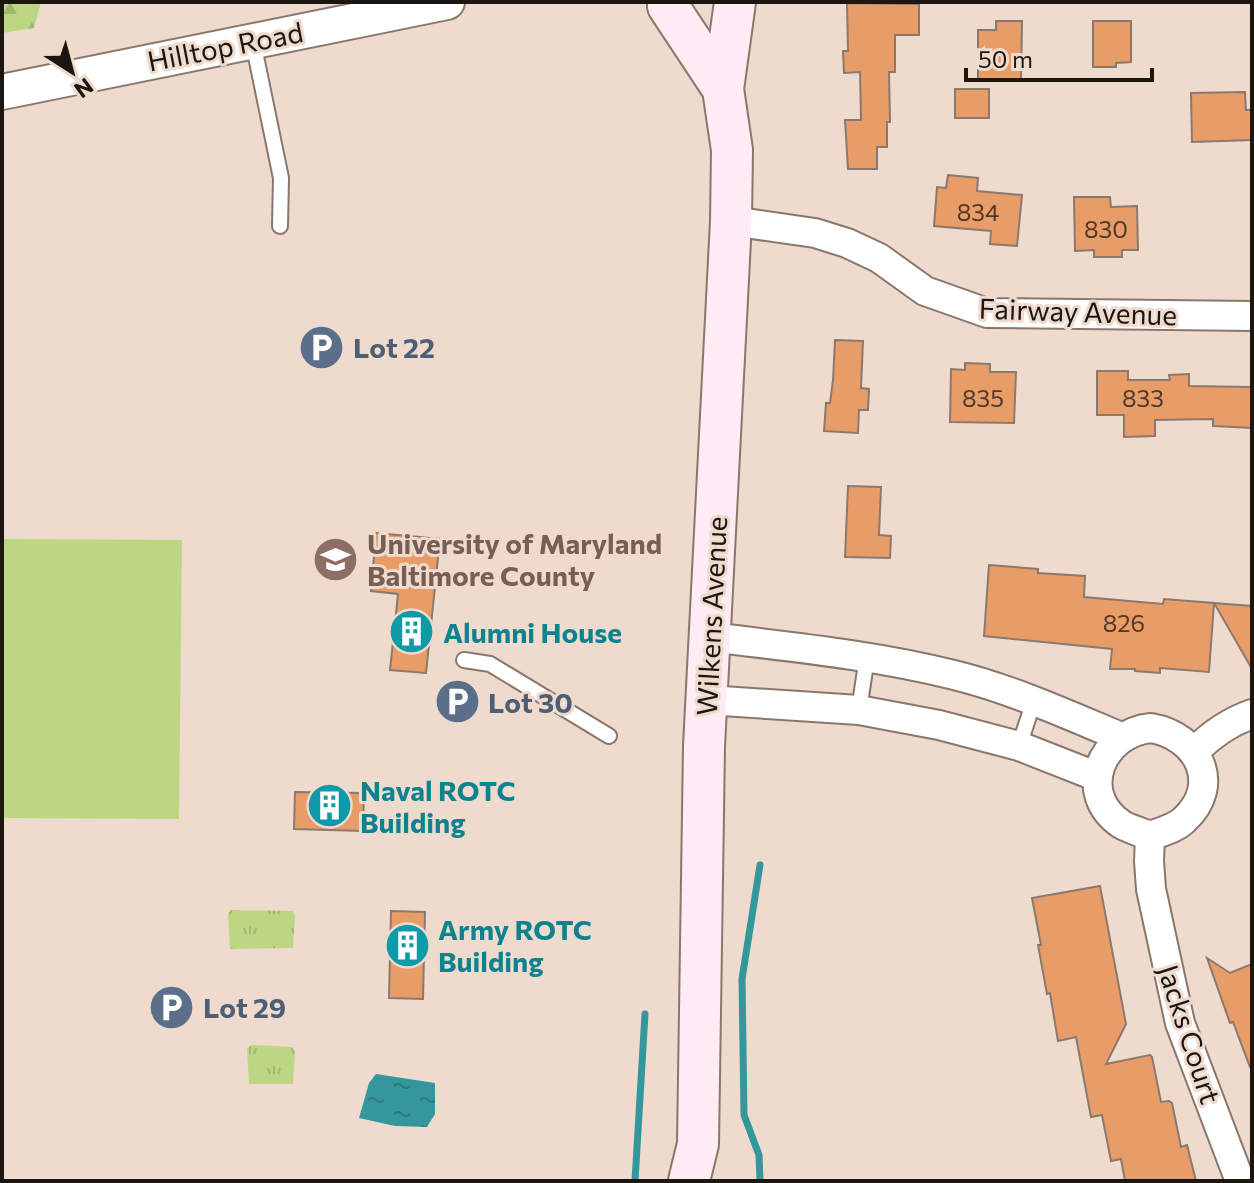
<svg xmlns="http://www.w3.org/2000/svg" width="1254" height="1183" viewBox="0 0 1254 1183" font-family="Commissioner,sans-serif">
  <style>
    .grass { fill: url(#grass-tufts) }
    .forest { fill: url(#forest-firs) }
    .park { fill: #bcd683 }
    .water { fill: url(#water-ripples) }
    .lines { fill: none; stroke-linecap: round; stroke-linejoin: round }
    .stream { stroke: #34979c; stroke-width: 7 }
    .building { fill: #e89d69; stroke: #8b796e; stroke-width: 2 }
    .service-casing { stroke: #89776c; stroke-width: 18 }
    .minor-casing { stroke: #89776c; stroke-width: 32 }
    .tertiary-casing { stroke: #89776c; stroke-width: 38 }
    .secondary-casing { stroke: #89776c; stroke-width: 44 }
    .service { stroke: #fff; stroke-width: 14 }
    .minor { stroke: #fff; stroke-width: 28 }
    .tertiary { stroke: #fff; stroke-width: 34 }
    .secondary { stroke: #feebf4; stroke-width: 40 }
    .labels { text-anchor: middle; dominant-baseline: central; stroke-width: 6; stroke-linejoin: round; paint-order: stroke }
    .number-label { font-size: 24px; fill: #4f3827 }
    .street-label { font-size: 28px; fill: #1c1611; stroke: #efdbce }
    .service-label { font-size: 28px; font-weight: bold; fill: #4e5e75; stroke: #efdbce; text-anchor: start }
    .education-label { font-size: 28px; font-weight: bold; fill: #785e54; stroke: #efdbce; text-anchor: start }
    .culture-label { font-size: 28px; font-weight: bold; fill: #0d838f; stroke: #efdbce; text-anchor: start }
  </style>
  <defs>
    <pattern id="grass-tufts" width="24" height="20" patternUnits="userSpaceOnUse" patternTransform="scale(2)"><rect width="24" height="20" fill="#bcd683"/><path d="M3 7l-1-3M5 7V3M7 7l1-3M15 17l-1-3M17 17v-4M19 17l1-3" fill="none" stroke="#a1b770"/></pattern>
    <pattern id="forest-firs" width="22" height="20" patternUnits="userSpaceOnUse" patternTransform="scale(2)"><rect width="22" height="20" fill="#bcd683"/><path d="M5 1l3.5 6h-7zM16 11l3.5 6h-7z" fill="#a1b770"/></pattern>
    <pattern id="water-ripples" width="26" height="14" patternUnits="userSpaceOnUse" patternTransform="scale(2)"><rect width="26" height="14" fill="#34979c"/><path d="M2 4q2-2 4 0t4 0M15 11q2-2 4 0t4 0" fill="none" stroke="#2b7a7e"/></pattern>
  </defs>
  <rect width="100%" height="100%" fill="#efdbce"/>
  <path class="grass" d="M231,910L293,911L295,916L293,948L230,949L228,913Z
    M252,1045L292,1047L295,1052L293,1084H249L247,1048Z"/>
  <path class="forest" d="M2,2H41L34,28L2,33Z"/>
  <path class="park" d="M2,539L182,540L179,819L2,818Z"/>
  <path class="water" d="M376,1074L435,1083V1114L427,1127L395,1126L359,1118L369,1083Z"/>
  <g class="lines">
    <path class="stream" d="M635,1181L645,1014
      M760,1181L759,1155L744,1115L742,979L760,865"/>
  </g>
  <path class="building" d="M847,3L919,4V35H895V72H889L890,122H887V147H877V169H848L845,120H861L860,72L844,73L843,51H848Z
    M996,21H1022L1021,79H978V30H996Z
    M1093,21H1131V62L1116,63V67H1093Z
    M955,89H989V118H955Z
    M1245,92L1246,110H1252V140L1192,142L1191,93Z
    M948,175L978,178L977,191L1022,195L1017,246L990,244L991,231L934,226L937,187L946,188Z
    M1074,197H1110L1111,207L1137,206L1138,250H1122V257H1094V250L1075,251Z
    M835,340L863,341L861,388L869,389L868,410H859L858,433L824,431L826,403H830L833,380Z
    M965,363L990,364V372H1016L1014,423L950,422L951,369L965,370Z
    M1097,371H1128V380H1170L1169,375L1189,374V386L1252,387V428L1213,426V419L1155,420V436L1124,437V415H1097Z
    M848,486L881,487L879,535L891,536L890,558L845,557Z
    M376,533L440,539L426,673L390,670L398,594L371,591Z
    M989,565L1038,569V573L1085,576L1084,597L1163,604L1164,599L1214,603L1209,672L1160,668V673L1135,671V669H1110L1112,649L984,636Z
    M1214,603L1252,606V669Z
    M295,792L364,793L363,831L294,829Z
    M1100,886L1126,1024L1106,1064L1150,1055L1152,1057L1161,1102L1169,1101L1172,1103L1181,1147L1187,1145L1196,1181H1125L1121,1159L1111,1161L1102,1115L1091,1117L1076,1037L1058,1041L1050,993L1047,994L1038,945H1041L1032,898Z
    M391,911L425,912L423,999L389,998Z
    M1207,958L1230,973L1252,964V1066L1250,1067L1233,1022L1230,1023Z"/>
  <g class="lines">
    <defs>
      <path id="service" d="M253,42L281,178L280,226
        M464,660L490,664L609,736
        M859,710L867,657
        M1019,746L1034,701"/>
      <path id="minor" d="M731,221L815,233L847,243L879,258L925,291L987,313L1252,316
        M710,637C791,647 874,655 954,675C1011,689 1066,714 1121,737
        M707,700L859,710L939,725L1019,746L1098,777
        M1151,728C1198,736 1223,784 1184,820C1176,828 1161,832 1150,836C1141,832 1129,829 1121,824C1076,793 1101,733 1151,728Z
        M1195,751C1212,734 1229,722 1252,714
        M1150,836L1149,861L1151,889L1180,1023L1240,1181"/>
      <path id="tertiary" d="M2,92L447,2"/>
      <path id="secondary" d="M668,6L723,89
        M689,1181L698,1144L704,746L731,221L732,150L723,89L735,2"/>
    </defs>
    <use href="#service" class="service-casing"/>
    <use href="#minor" class="minor-casing"/>
    <use href="#tertiary" class="tertiary-casing"/>
    <use href="#secondary" class="secondary-casing"/>
    <use href="#service" class="service"/>
    <use href="#minor" class="minor"/>
    <use href="#tertiary" class="tertiary"/>
    <use href="#secondary" class="secondary"/>
  </g>
  <defs>
    <symbol id="parking-disc" viewBox="-11 -11 22 22"><circle r="9.5" fill="#5c6f8a" stroke="#efdbce"/><path d="M-3.5-5.5H1a3.5 3.5 0 0 1 0 7H-1V5.5H-3.5ZM-1-3.4V-.6H.8a1.4 1.4 0 0 0 0-2.8Z" fill="#fff"/></symbol>
    <symbol id="university-disc" viewBox="-11 -11 22 22"><circle r="9.5" fill="#8d6e63" stroke="#efdbce"/><path d="M0-5L7-2L0 1L-7-2ZM-4 1L0 2.5L4 1V4Q0 6-4 4Z" fill="#fff"/></symbol>
    <symbol id="building-disc" viewBox="-11 -11 22 22"><circle r="9.5" fill="#0f9aa8" stroke="#efdbce"/><path d="M-4-6H4V6H1V3H-1V6H-4ZM-2.5-4.3h1.7v1.8h-1.7ZM.8-4.3h1.7v1.8H.8ZM-2.5-1h1.7V.8h-1.7ZM.8-1h1.7V.8H.8Z" fill="#fff"/></symbol>
  </defs>
  <g fill-rule="evenodd">
    <use href="#parking-disc" x="296" y="322" width="51" height="51"/>
    <use href="#university-disc" x="310" y="534" width="51" height="51"/>
    <use href="#building-disc" x="386" y="606" width="51" height="51"/>
    <use href="#parking-disc" x="432" y="676" width="51" height="51"/>
    <use href="#building-disc" x="304" y="780" width="51" height="51"/>
    <use href="#building-disc" x="382" y="920" width="51" height="51"/>
    <use href="#parking-disc" x="146" y="982" width="51" height="51"/>
  </g>
  <g class="labels">
    <g class="number-label">
      <text x="978" y="211">834</text>
      <text x="1106" y="228">830</text>
      <text x="983" y="397">835</text>
      <text x="1143" y="397">833</text>
      <text x="1124" y="622">826</text>
    </g>
    <g class="street-label">
      <text transform="translate(225 46) rotate(-11)">Hilltop Road</text>
      <text transform="translate(1078 311) rotate(2)">Fairway Avenue</text>
      <text transform="translate(711 616) rotate(-87)">Wilkens Avenue</text>
      <text transform="translate(1190 1034) rotate(72)">Jacks Court</text>
    </g>
    <g class="service-label">
      <text x="353" y="347">Lot 22</text>
      <text x="488" y="702">Lot 30</text>
      <text x="203" y="1007">Lot 29</text>
    </g>
    <g class="education-label">
      <text x="367" y="543">University of Maryland<tspan x="367" dy="32">Baltimore County</tspan></text>
    </g>
    <g class="culture-label">
      <text x="443" y="632">Alumni House</text>
      <text x="360" y="790">Naval ROTC<tspan x="360" dy="32">Building</tspan></text>
      <text x="438" y="929">Army ROTC<tspan x="438" dy="32">Building</tspan></text>
    </g>
  </g>
  <rect width="1254" height="1183" fill="none" stroke="#1c1611" stroke-width="8"/>
  <g transform="translate(72 72) rotate(144)" stroke="#efdbce" stroke-width="6" paint-order="stroke">
  <path d="M0-6L14 30L0 20L-14 30Z" fill="#1c1611"/>
  <text y="-12" font-size="22" font-weight="bold" text-anchor="middle" fill="#1c1611">N</text>
  </g>
  <path d="M966 68v12h186v-12" fill="none" stroke="#1c1611" stroke-width="4"/>
  <text x="978" y="68" font-size="24" fill="#1c1611" stroke="#efdbce" stroke-width="6" paint-order="stroke">50 m</text>
</svg>
